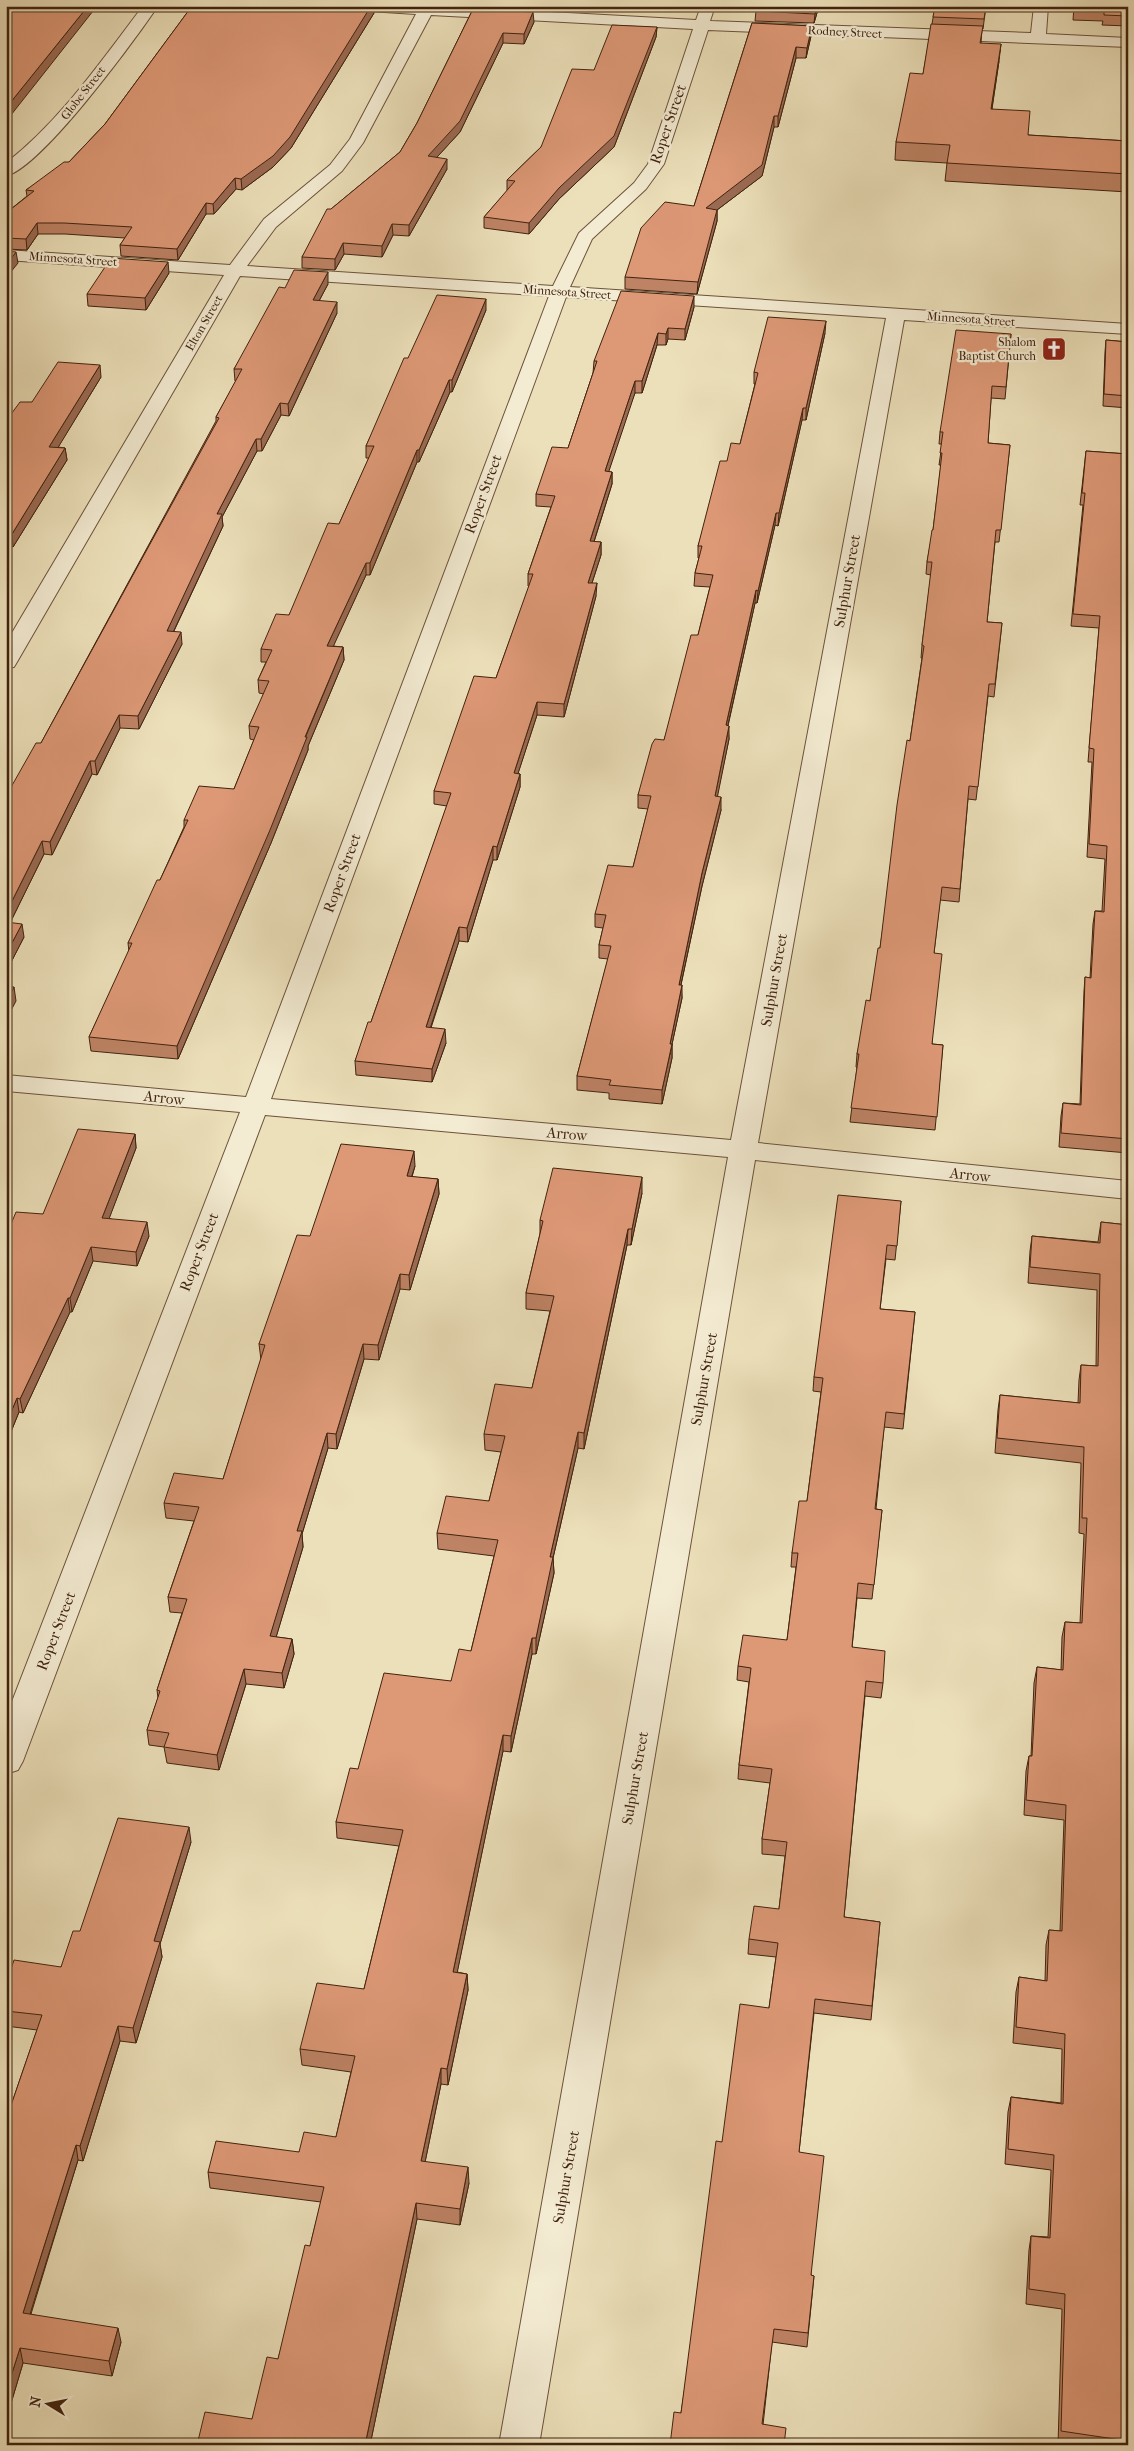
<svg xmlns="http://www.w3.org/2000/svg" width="1134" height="2451" viewBox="0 0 1134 2451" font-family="'IM FELL French Canon',serif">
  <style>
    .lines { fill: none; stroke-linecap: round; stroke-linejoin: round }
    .minor-casing { stroke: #6c523a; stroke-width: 2 }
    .minor { fill: #f3ebd2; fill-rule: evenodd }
    .wall { fill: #be8365; stroke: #41230f }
    .shaded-wall { fill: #9b6a53; stroke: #41230f }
    .building { fill: #dd9876; stroke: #41230f }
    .labels { text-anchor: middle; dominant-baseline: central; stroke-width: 4.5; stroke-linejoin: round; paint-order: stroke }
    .far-street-label { font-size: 12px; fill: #41230f; stroke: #f3ebd2 }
    .far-poi-label { font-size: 12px; fill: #41230f; stroke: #f3ebd2; text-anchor: end }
    .street-label { font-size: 15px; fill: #41230f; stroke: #f3ebd2 }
  </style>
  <rect width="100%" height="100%" fill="#ece0ba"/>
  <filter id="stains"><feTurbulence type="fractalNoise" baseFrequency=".004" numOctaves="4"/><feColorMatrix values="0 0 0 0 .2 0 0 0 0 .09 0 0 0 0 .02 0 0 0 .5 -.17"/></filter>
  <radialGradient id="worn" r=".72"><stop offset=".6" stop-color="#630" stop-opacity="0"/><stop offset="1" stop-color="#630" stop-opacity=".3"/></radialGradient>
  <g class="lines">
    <defs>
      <path id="minor" d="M143,6H158C134,41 42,167 6,176V163C61,120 101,61 143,6Z
        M345,6H437L696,20L701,6H715L710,21L1031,33L1034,6H1048L1046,34L1128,38V47L708,30L664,164L646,189L592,239L570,287L1128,324V334L904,320L758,1143L1128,1181V1199L755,1160L539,2445H499L728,1157L265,1115L23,1761L18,1770L6,1774V1717L240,1112L6,1091V1075L246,1097L549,296L240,276L17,662L14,667L6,668V643L224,275L6,260V250L230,265L264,219L330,165L350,139L416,14L352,10ZM431,15L693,29L648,164L634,183L579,233L553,286L247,266L276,227L342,171L363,143ZM566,297L886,318L731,1140L271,1099Z"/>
    </defs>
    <use href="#minor" class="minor-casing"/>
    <use href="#minor" class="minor"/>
  </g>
  <path class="wall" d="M192,6H373L374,13L291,148L273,167L242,190L236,189L214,214H206L178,260L121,256L120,245L125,238L65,234H38L27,250L6,249V213L27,196L26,190L69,162L105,124Z
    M479,6H541L539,10Z
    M819,6L814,23L755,21L756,11Z
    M935,6H986L983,29H982L981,43L999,61L992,109L1028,135L1128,141V192L945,181L947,163L895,160L896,142L923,74L932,24Z
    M1074,6H1128V26L1102,25L1103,21L1073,20Z
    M473,9L534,22L524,44L503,43L460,132L437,157L447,169L409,236L393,235L382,257L344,254L335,270L302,268V257L331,209L400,152L417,123Z
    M752,23L812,26L811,36L806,58H796L778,127H774L762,176L717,210V221L697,294L625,289V277L694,206Z
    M657,27L656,37L614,147L559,199L529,234L484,228V217L507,191V180L541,147L594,70Z
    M169,273L146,310L88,306L87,294Z
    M328,284L319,301L337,313L289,416L281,415L262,451H257L222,517L223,526L174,631L182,644L139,729L120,728L97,775L92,774L52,855L44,854L10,923L24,937L6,972V796L41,743L216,421V417L236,381H235L234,369L285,288Z
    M694,307L685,340L668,339L666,345H657L642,393H635L629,407L608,472H612V484L594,542H601V555L592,583L596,596L564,717L537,715L518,773L520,774V787L497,860H493L468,942L459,941L431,1028L446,1043L432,1082L356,1075L355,1061L371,1022L447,806L434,804V791L496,678L529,587L528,586V574L551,507L536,506V494L568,448L593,373L594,361Z
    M486,310L452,392H450L419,462H417L370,575H366L333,646L343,647L344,660L308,746V750L271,843L178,1059L91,1051L89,1037L129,952L128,943L160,880L184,827V820L234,789L254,740L250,739L249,726L264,694L259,693L258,680L266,662H261V649L289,615L339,524L369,458H366V446L408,358Z
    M825,333L806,420H802L778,526L775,525L757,603H755L728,726L729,739L717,796L721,810L702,886L681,985L682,998L672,1044V1058L662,1104L609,1099V1093L577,1090V1076L608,959L599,958V945L603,928L595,927V914L633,867L648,809L638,808V795L664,740L698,635L710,587L694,586L695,573L699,558H698V546L727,461L740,444L755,384H754V372Z
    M1011,334L1005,399L991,398L988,443L1010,445L999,542H995L987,622L1002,623L994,697L988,696L976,800L968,799L959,902L940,900L934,953L932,1044L943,1045L935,1130L850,1122L857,1068L856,1067L857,1054L870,1001L880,948L922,658H921L922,645L931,575L926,574L927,562L933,530L941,465H939L942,444H939L940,432Z
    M1106,340L1128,342V408L1103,406L1105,352Z
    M101,377L58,447L65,448L67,460L13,547L6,546V421L32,402Z
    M1086,451L1128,454V1153L1059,1147L1061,1116L1063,1103L1080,1104L1084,991L1085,977L1090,978L1093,924L1095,911H1102L1105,859L1087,857L1092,762H1088L1099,628L1071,626L1083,505H1080Z
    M135,1134L136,1148L109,1218L149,1236L137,1266L93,1261L72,1312H70L23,1413L19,1412L6,1444V1236L43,1214Z
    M415,1166L412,1177L438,1179L439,1194L410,1290L400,1289L379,1360L364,1359L337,1449L328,1448L302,1534L303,1547L276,1637L292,1639L294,1654L284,1688L246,1684L219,1770L167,1763L164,1747L149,1745L147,1730L158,1698L157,1690L182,1613L170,1612L168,1597L194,1521L166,1518L164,1503L223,1479L261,1360L259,1344L310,1236Z
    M642,1193L631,1245H627L584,1449L578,1448L553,1558L554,1573L536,1654H532L511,1752L503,1751L457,1972L467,1974L468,1990L448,2085L441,2084L425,2162L469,2183L460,2225L417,2219L370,2445H197L252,2419L278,2359L310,2246L321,2202L210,2188L208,2172L299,2152L336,2137L351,2072L302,2065L300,2049L364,1989L399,1846L337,1838L336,1822L358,1769L451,1681L471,1651L494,1556L438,1549L437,1533L489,1501L501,1452L485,1450L484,1434L532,1388L550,1311L526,1309V1293L540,1234V1220Z
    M901,1201L895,1260L886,1259L880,1309L915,1312L903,1429L884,1427L876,1509L882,1510L872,1599L857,1598L852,1647L883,1683L881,1698L865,1696L844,1917L880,1922L871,2020L814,2013L799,2152L811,2275L814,2276L807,2347L772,2342L763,2425L681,2413L722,2142L769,2008L776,1957L748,1954L749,1939L779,1909L785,1856L762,1854V1839L770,1783L738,1779L739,1765L749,1682L737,1680L738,1666L787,1640L796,1567H791L792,1553L807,1501L821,1392L813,1391L814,1377Z
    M1101,1222L1128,1225V2445H1058L1062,2309L1026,2304L1029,2250L1031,2236L1048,2237L1051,2170L1005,2164L1008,2112L1011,2097L1061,2103L1062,2049L1013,2043L1016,1992L1019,1977L1045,1981L1046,1945L1049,1930L1060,1931L1064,1820L1024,1815L1026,1771L1029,1756H1031L1034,1683L1037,1667L1061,1670L1062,1637L1065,1622L1080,1623L1084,1534L1079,1533L1081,1463L995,1453L998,1410L1000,1395L1078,1403L1079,1380L1081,1365L1096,1366L1097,1290L1028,1283L1030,1251L1032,1236L1098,1242Z
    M191,1842L160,1944L162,1957L136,2043L120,2041L83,2161L78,2160L31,2314L121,2342L112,2376L23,2363L9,2410H6V2120L37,2030L6,2026V1984L61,1967L80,1931Z"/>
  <path class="shaded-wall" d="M88,6H97L11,115L6,120V108Z
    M371,6H373L374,13L291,148L273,167L242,190L241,179Z
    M817,6H819L814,23L815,14Z
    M533,12L534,22L524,44V34Z
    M812,26L811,36L806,58L807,48Z
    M657,27L656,37L614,147L559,199L529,234V223Z
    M503,33V43L460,132L428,167V156Z
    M1001,44L999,61L989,127L991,109Z
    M796,47V58L778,127V116Z
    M774,116V127L762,176L717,210V221L697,294L698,282L706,208Z
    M447,159V169L409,236V225Z
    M235,178L236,189L214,214L213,204Z
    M206,203V214L178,260L177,249Z
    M37,223L38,234L27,250L26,239Z
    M392,224L393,235L382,257V246Z
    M343,243L344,254L335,270V259Z
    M16,252L18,263L6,278V265Z
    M168,262L169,273L146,310L145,298Z
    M328,272V284L313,312V300Z
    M694,296V307L685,340V329Z
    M486,299V310L452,392V380Z
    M337,302V313L289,416L288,404Z
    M826,321L825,333L806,420V408Z
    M668,328V339L666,345V334Z
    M658,333L657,345L642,393V381Z
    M100,365L101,377L51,459L49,447Z
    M449,380L450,392L419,462V450Z
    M635,381V393L605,483V471Z
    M280,403L281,415L262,451L261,439Z
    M803,408L802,420L778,526L779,513Z
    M256,439L257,451L222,517L223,526L168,643L167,631L217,514Z
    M65,448L67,460L13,547L12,534Z
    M417,450V462L370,575V563Z
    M612,472V484L590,554V541Z
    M776,513L775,525L757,603L758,591Z
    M601,542V555L588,595V583Z
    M366,563V575L328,658L327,646Z
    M597,583L596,596L564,717V704Z
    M756,590L755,603L725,738L726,725Z
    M181,632L182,644L139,729L138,716Z
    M343,647L344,660L308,746V750L271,843L178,1059L177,1046Z
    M537,702V715L514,786V773Z
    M119,715L120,728L97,775L95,761Z
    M729,726V739L715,809V796Z
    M90,761L92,774L52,855L50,842Z
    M520,774V787L497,860V847Z
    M721,797V810L702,886L678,998L679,985L702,873Z
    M42,841L44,854L6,931V913Z
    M493,846V860L468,942L467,928Z
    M22,924L24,937L6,972V954Z
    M459,927V941L426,1041V1027Z
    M682,985V998L669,1058L670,1044Z
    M14,987L16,1001L6,1020V1002Z
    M445,1029L446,1043L432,1082V1069Z
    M672,1044V1058L662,1104V1090Z
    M135,1134L136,1148L104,1232L102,1218Z
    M414,1151L415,1166L407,1191V1176Z
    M642,1177V1193L631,1245L632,1229Z
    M438,1179L439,1194L410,1290L409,1275Z
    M147,1222L149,1236L137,1266L136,1252Z
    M628,1229L627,1245L584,1449V1433Z
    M91,1247L93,1261L72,1312L70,1298Z
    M400,1274V1289L379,1360L378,1345Z
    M68,1298L70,1312L23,1413L20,1399Z
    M363,1344L364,1359L337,1449L336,1434Z
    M17,1398L19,1412L6,1444V1424Z
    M578,1432V1448L553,1558L554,1573L536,1654V1638L550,1557Z
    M327,1433L328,1448L302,1534L303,1547L272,1651L270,1636L297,1531Z
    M532,1638V1654L511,1752V1736Z
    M292,1639L294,1654L284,1688L282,1673Z
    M244,1669L246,1684L219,1770L217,1755Z
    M503,1735V1751L454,1988L453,1972Z
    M189,1827L191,1842L160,1944L162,1957L136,2043L133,2028L154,1941Z
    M467,1974L468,1990L448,2085L447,2069Z
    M118,2026L120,2041L83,2161L80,2146Z
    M441,2068V2084L422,2177L421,2161Z
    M76,2145L78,2160L26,2327L23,2313Z
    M468,2167L469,2183L460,2225V2209Z
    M416,2203L417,2219L370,2445H365Z
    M118,2328L121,2342L112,2376L109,2361Z
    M20,2348L23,2363L9,2410L6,2401V2392Z"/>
  <path class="building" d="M6,6H88L6,108Z
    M192,6H371L290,137L273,156L241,179L235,178L213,204L206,203L177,249L120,245L132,227L64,223H37L26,239L6,238V213L34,191L26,190L64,162H69L105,124Z
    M757,6H817L815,14L756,11Z
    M935,6H986L984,19L933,17Z
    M1074,6H1128V16L1104,15V11L1074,10Z
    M473,9L533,12L524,34L503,33L460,121L428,156L447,159L409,225L392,224L382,246L343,243L335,259L302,257L327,209H331L400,152L417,123Z
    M752,23L812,26L807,48L796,47L778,116H774L762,165L706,208L717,210L698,282L625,277L641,228L665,202L694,206Z
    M931,24L983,26L980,43L1001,44L991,109L1030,111L1028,135L1128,141V174L947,163L950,145L896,142L910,73L923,74Z
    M612,25L657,27L614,136L559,188L529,223L484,217L515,181L507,180L541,147L572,69L594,70Z
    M6,251L16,252L6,265Z
    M111,258L168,262L145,298L87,294Z
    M294,270L328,272L313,300L337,302L288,404L280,403L261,439H256L217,514H222L167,631L181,632L138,716L119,715L95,761H90L50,842L42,841L6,913V796L36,743H41L219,418L216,417L242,369H234L279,287L285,288Z
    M621,291L694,296L685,329L668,328L666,334L658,333L642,381H635L605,471L612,472L590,541L601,542L588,583H597L564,704L537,702L514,773L520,774L497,847L493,846L467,928L459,927L426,1027L445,1029L432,1069L355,1061L368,1022H371L451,793L434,791L474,676L496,678L533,574H528L555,496L536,494L552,447L568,448L597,361H594Z
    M437,295L486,299L452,380H449L419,450H417L370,563H366L327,646L343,647L305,737H307L270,830L177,1046L89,1037L132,943H128L157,880H160L188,820H184L199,786L234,789L259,727L249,726L269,681L258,680L272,650L261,649L276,614L289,615L328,523L339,524L374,446H366L404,358H408Z
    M768,317L826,321L806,408H803L779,513H776L758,591L756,590L726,725L729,726L715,796L721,797L702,873L679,985H682L670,1044H672L662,1090L609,1085L611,1080L577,1076L611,946L599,945L606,915L595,914L608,865L633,867L651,796L638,795L652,744L655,739L664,740L691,635H698L713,575L695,573L702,546H698L720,461H727L731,443L740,444L758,373L754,372Z
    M956,330L1011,334L1006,387L992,386L988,443L1010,445L1001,530H996L987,622L1002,623L995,684H989L978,787L969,786L960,889L942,887L934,953L942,954L932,1044L943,1045L937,1117L851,1108L859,1054H857L866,1000L870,1001L878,948H880L897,805L907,740L910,741L924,646L922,645L932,562H927L932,530H933L942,453H940L943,432H940Z
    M1106,340L1128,342V396L1104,394Z
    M58,362L100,365L49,447L65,448L12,534H6V421L20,402H32Z
    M1086,451L1128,454V1139L1061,1133L1063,1103L1081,1105L1085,977L1091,978L1095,911L1104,912L1107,846L1089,844L1094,749L1089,748L1100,616L1073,614L1085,493H1082Z
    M6,922L22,924L6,954Z
    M6,986L14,987L6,1002Z
    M78,1129L135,1134L102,1218L147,1222L136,1252L91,1247L70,1298H68L20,1399L17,1398L6,1424V1280L7,1278H6V1236L16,1212L43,1214Z
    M341,1144L414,1151L407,1176L438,1179L409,1275L400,1274L378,1345L363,1344L336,1434L327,1433L297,1531H302L270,1636L292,1639L282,1673L244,1669L217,1755L164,1747L169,1733L147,1730L160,1691L157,1690L187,1599L168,1597L199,1507L164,1503L174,1473L223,1479L265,1345L259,1344L297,1235L310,1236Z
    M553,1168L642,1177L632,1229H628L584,1433L578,1432L550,1557H553L536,1638H532L511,1736L503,1735L453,1972L467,1974L447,2069L441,2068L421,2161L468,2167L460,2209L416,2203L365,2445H197L205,2412L252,2419L267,2357L278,2359L305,2245L310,2246L324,2187L208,2172L216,2141L299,2152L304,2132L336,2137L355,2056L300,2049L317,1983L364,1989L403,1830L336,1822L350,1768L358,1769L384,1673L451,1681L459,1649L471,1651L498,1540L437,1533L446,1496L489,1501L505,1436L484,1434L495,1384L532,1388L554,1296L526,1293L543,1221L540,1220Z
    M838,1195L901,1201L897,1246L887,1245L880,1309L915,1312L904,1414L886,1412L875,1509L882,1510L874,1585L858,1583L852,1647L885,1651L883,1683L866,1681L844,1917L880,1922L872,2006L815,1999L799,2152L824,2156L811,2275L814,2276L808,2333L774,2329L762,2424L786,2428L784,2445H670L674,2412L681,2413L716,2141L722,2142L740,2004L769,2008L778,1943L749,1939L754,1906L779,1909L787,1842L762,1839L772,1769L739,1765L751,1668L738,1666L743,1635L787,1640L798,1553H792L799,1501H807L823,1378L814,1377Z
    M1101,1222L1128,1225V2441L1061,2431L1065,2294L1029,2289L1031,2236L1050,2238L1054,2155L1008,2149L1011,2097L1063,2104L1065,2034L1016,2027L1019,1977L1047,1981L1049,1930L1062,1931L1066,1805L1026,1800L1029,1756H1032L1037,1667L1063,1670L1065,1622L1082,1623L1087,1518H1082L1084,1447L997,1438L1000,1395L1080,1403L1081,1365L1098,1366L1100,1274L1030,1267L1032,1236L1100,1243Z
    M118,1818L189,1827L154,1941L160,1942L133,2028L118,2026L80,2146L76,2145L23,2313L118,2328L109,2361L20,2348L6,2392V2120L42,2015L6,2011V1984L14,1960L61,1967L73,1931H80Z"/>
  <defs>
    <symbol id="church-square" viewBox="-11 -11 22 22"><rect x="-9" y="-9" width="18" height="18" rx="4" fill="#8f2418" stroke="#f3ebd2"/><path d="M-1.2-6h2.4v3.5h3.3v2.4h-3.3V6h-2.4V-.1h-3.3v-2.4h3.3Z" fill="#fff"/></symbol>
  </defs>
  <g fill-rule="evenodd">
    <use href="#church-square" x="1040" y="335" width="28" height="28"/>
  </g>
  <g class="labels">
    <g class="far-street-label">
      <text transform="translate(845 32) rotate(3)">Rodney Street</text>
      <text transform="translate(83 93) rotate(-52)">Globe Street</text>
      <text transform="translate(73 259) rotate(4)">Minnesota Street</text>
      <text transform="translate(567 292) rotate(4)">Minnesota Street</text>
      <text transform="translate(971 319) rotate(4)">Minnesota Street</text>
      <text transform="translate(204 323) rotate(-60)">Elton Street</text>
    </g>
    <g class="far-poi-label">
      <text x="1036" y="342">Shalom<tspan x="1036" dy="14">Baptist Church</tspan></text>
    </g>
    <g class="street-label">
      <text transform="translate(668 124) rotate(-71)">Roper Street</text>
      <text transform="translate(483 494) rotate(-70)">Roper Street</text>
      <text transform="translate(847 581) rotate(-80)">Sulphur Street</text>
      <text transform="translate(342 873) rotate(-70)">Roper Street</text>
      <text transform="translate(774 980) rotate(-80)">Sulphur Street</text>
      <text transform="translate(164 1098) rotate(6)">Arrow</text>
      <text transform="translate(567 1134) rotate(5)">Arrow</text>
      <text transform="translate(970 1175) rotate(6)">Arrow</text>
      <text transform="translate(199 1252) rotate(-69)">Roper Street</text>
      <text transform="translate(704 1379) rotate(-80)">Sulphur Street</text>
      <text transform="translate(56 1631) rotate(-69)">Roper Street</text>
      <text transform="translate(635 1778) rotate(-80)">Sulphur Street</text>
      <text transform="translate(566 2177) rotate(-80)">Sulphur Street</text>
    </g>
  </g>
  <rect width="1134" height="2451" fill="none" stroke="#ece0ba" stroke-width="25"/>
  <rect x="8" y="8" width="1119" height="2436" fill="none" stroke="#41230f" stroke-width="2.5"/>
  <rect x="12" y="12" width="1109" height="2426" fill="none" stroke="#41230f"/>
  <g transform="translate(48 2404) rotate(280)" stroke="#f3ebd2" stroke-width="4" paint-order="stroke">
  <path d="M0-4L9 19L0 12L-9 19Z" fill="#41230f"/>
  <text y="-8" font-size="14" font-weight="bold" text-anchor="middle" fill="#41230f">N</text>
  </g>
  <rect width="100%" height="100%" filter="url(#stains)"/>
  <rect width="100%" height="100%" fill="url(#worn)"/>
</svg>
